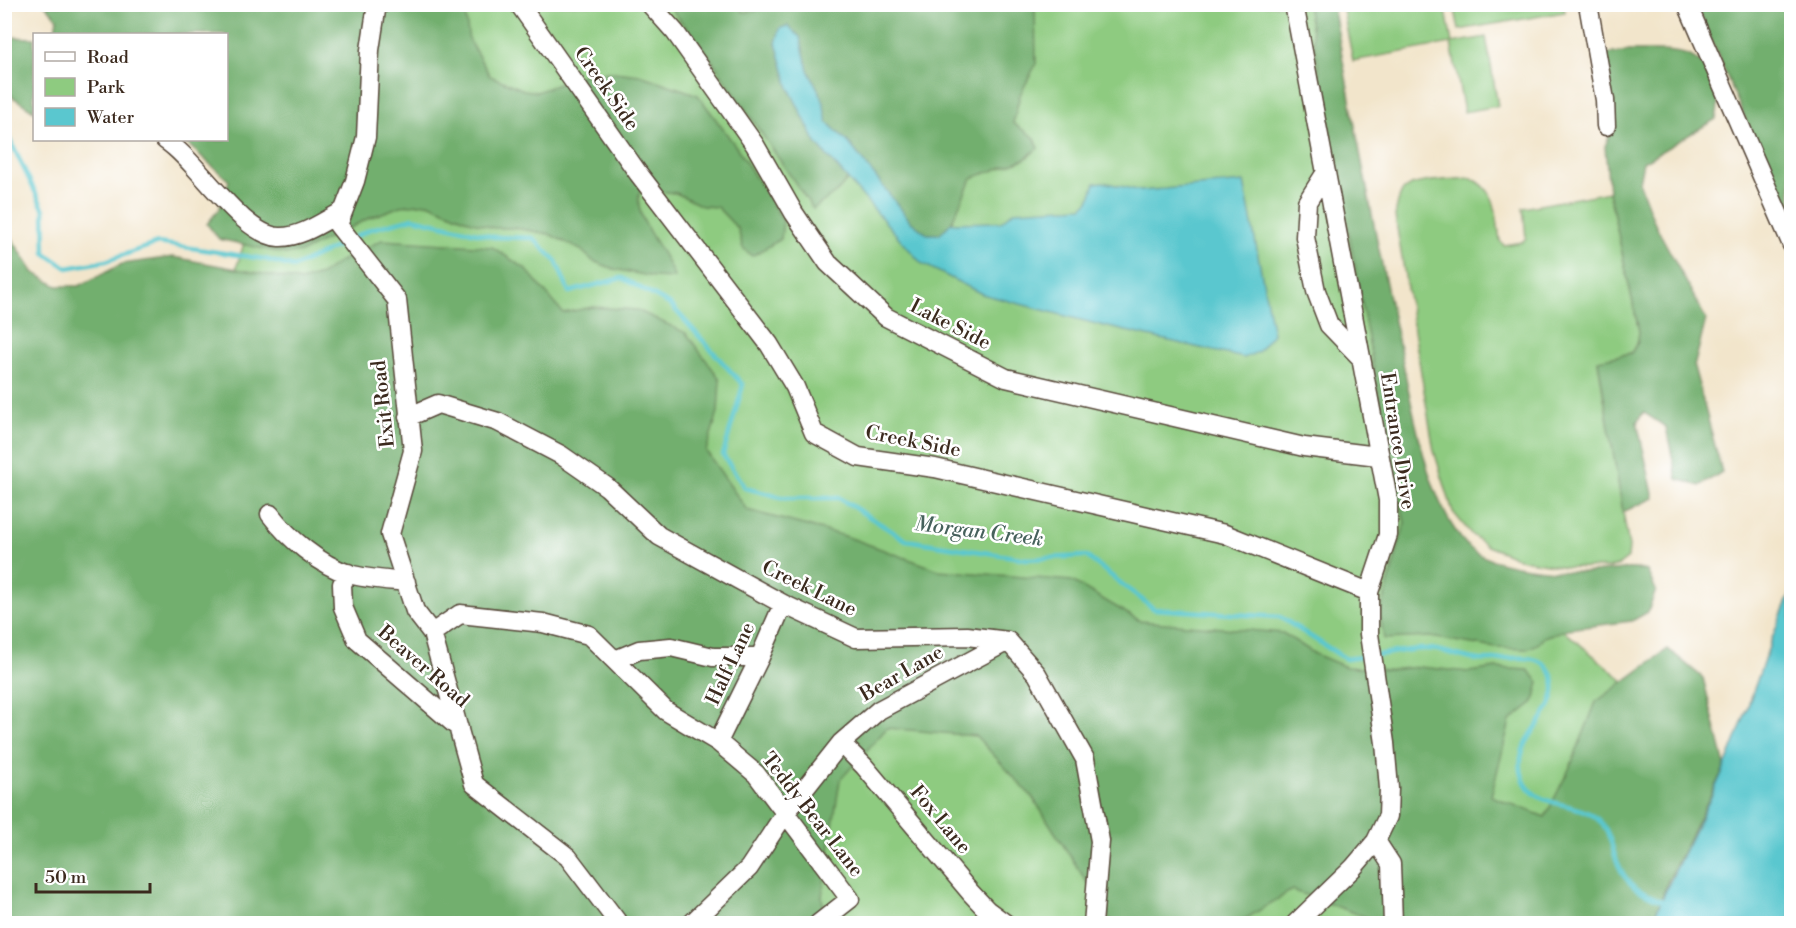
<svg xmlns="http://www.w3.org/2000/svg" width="1796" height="928" viewBox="0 0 1796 928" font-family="'Libre Bodoni',serif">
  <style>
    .green { fill: #8ecb80; stroke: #647a4f; stroke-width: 1.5 }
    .forest { fill: #72af6e; stroke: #566c46; stroke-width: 1.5 }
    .water { fill: #5ac7cf; stroke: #4a7876; stroke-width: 1.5 }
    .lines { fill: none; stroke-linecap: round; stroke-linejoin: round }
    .stream { stroke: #5ac7cf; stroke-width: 4.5 }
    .minor-casing { stroke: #564638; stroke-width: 21 }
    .minor { stroke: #fff; stroke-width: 18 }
    .labels { text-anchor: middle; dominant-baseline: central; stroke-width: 5; stroke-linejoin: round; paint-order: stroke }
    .street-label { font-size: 20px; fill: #3b2a1e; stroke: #fff }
    .water-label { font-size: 21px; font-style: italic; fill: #46615c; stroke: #fff }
  </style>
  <rect width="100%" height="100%" fill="#fff"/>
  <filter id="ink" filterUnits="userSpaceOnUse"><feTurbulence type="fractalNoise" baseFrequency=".0167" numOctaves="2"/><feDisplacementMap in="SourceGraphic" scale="12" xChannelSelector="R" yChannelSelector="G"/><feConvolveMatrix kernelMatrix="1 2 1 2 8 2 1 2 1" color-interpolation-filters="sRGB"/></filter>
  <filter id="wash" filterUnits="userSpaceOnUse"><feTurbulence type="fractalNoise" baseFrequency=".008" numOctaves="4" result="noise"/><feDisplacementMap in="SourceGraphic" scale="24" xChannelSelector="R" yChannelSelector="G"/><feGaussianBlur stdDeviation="1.35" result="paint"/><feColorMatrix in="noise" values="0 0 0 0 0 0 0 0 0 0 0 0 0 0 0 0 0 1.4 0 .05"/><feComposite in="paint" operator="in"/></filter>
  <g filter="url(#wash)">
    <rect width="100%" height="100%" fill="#f2e5cb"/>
    <path class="green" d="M318,5H1317L1418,453L1451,536L1725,766L1668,881L1652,923H524L161,510Z
      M1342,5H1445L1452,43L1486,37L1498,106L1464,112L1451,43L1353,61Z
      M1454,5H1564L1565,12L1459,30Z
      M1470,178C1498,188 1496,216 1500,241L1504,245L1522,242L1526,238L1523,208L1609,192L1639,331L1638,342L1631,353L1598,361L1629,547L1628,558L1619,565L1608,568L1565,567L1523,560L1487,546L1472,535L1453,512L1434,451L1395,216C1397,208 1398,195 1404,189C1416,179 1454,180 1470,178Z"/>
    <path class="forest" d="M764,4L1035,5L1036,64L1020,95L1013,123L1035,138L1038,148L1025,159L972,178L951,223L940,234H927L911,222L849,143L827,122L822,97L808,70L800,37L788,26L780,28L776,43L789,88L816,143L848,179L838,191L813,209L707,53L668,5H738L743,12L756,11Z
      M45,5H464L469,40L490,76L524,90L537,92L589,73L614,72L640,75L698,95L737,148L783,221L781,239L752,256L743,248L738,229L717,207L702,206L676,193L640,190C631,220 667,250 674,278L654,277L614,269L593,261L581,250L549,234L515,228H494L472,222L428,203L401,206L369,218L302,252L286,254L219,239L207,224L219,209L229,181L183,140H226V34H47L55,31L57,18Z
      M1307,5H1333C1353,118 1374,231 1399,344C1412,402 1426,507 1470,548C1491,568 1564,573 1593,572C1613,571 1628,566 1647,571L1656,590L1648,612L1632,621L1568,629L1544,637L1538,644L1527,649L1496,648L1430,637L1384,639L1380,615L1405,523L1385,431Z
      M1696,5H1791V225Z
      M5,37L34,38V111L11,96L5,88Z
      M1629,51C1663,52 1699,44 1713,82C1719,97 1719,104 1716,119L1643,162L1639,182L1655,224L1706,319L1694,367L1722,472L1700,486L1677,479L1666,427L1643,412L1637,422L1654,498L1623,512L1598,360L1631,353L1638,342L1639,331L1609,192L1605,146L1613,127L1606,54Z
      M4,226L33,272L57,286H79L122,264L173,257L301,281L321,275L339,262L382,240L492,247L526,269L563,313L593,307L637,310L686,333L720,379L718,412L706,451L747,510L845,536L939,570L1072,581L1140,621L1283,633L1315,654L1346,667L1388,670L1419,667L1469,672L1496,668L1528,670L1539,682L1534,702L1510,721L1491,796L1545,817L1571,765L1596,702L1668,649L1703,678L1725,766L1668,881L1652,923H1382L1292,890L1239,923H1113L1033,798L976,736L887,728L840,780L822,896L825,923H5Z"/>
    <path class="water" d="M788,26L800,37L808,70L822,97L827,122L849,143L911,222L927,234H940L951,223L1001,222L1014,211L1082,207L1089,201L1095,183L1103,182L1141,191L1244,182L1273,334L1258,352L1244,358L1104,326L982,294L921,263L816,143L789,88L776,43L780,28Z
      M1791,592V923H1652C1673,869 1702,820 1725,766C1750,709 1765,648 1791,592Z"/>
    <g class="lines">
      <path class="stream" d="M4,128L44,210L45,253L67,268L106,261L158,243L264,259L294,267L346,242
        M353,238L371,229L413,218L494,237L533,238L556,261L569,292L622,278L671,305L743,385L723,455L745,488L785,498H839L906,540L1027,559L1086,556L1154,609L1280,617L1346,659L1369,656
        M1377,655C1393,653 1411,648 1427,649C1445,649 1462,659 1480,660C1499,662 1521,653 1539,661C1550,665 1555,679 1554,691C1550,723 1510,742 1523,778C1535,812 1583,798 1602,824C1609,833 1611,842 1614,853C1624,885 1636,891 1667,903"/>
    </g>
  </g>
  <g filter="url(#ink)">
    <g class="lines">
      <defs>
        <path id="minor" d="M377,4L370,50L366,137L355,181L338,225L397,300L413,451L390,534L415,611L432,633L474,784L568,857L619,924
          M519,4L638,173L769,344L795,387L814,433L858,457L935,468L1225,534L1369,592
          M650,4L675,32L755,145L794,213L828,263L886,317L1006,378L1304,447L1378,456
          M1294,4L1388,500V535L1369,592V634L1385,743L1389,788L1388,816L1376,841L1353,868L1295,924
          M1588,4L1605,100L1606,126
          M1687,4L1792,245
          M165,140C198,161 241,235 279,237C301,238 324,221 343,211
          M1326,172L1307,202L1305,237L1316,291L1329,325L1361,358
          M408,417L438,404L498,422L561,455L607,487L659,536L783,604L856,638L967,636L1008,641L1037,674L1085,759L1100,841L1093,924
          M270,514C288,538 320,565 349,574C367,579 387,580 406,582
          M348,573L342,584L343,607L357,640L459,728
          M432,633L460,614L543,623L589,635L666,711L718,742L756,774L850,899L818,924
          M615,660L639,650L671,647L713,657H760
          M718,742L760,657L783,604
          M841,743L864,766L970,892L987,910L1006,924
          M1376,841L1391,864L1393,924
          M691,924L749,868L784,815L841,743L879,710L1008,641"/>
      </defs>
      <use href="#minor" class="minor-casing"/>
      <use href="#minor" class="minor"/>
    </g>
  </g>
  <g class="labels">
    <g class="street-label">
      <text transform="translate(606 89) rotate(55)">Creek Side</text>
      <text transform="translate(950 325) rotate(27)">Lake Side</text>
      <text transform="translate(384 404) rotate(-96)">Exit Road</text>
      <text transform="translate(1397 441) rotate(81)">Entrance Drive</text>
      <text transform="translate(913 442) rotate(11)">Creek Side</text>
      <text transform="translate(809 589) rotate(26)">Creek Lane</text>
      <text transform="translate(731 664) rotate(-65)">Half Lane</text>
      <text transform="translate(423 667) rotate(41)">Beaver Road</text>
      <text transform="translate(902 674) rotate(-30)">Bear Lane</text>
      <text transform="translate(812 815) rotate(52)">Teddy Bear Lane</text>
      <text transform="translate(940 820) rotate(50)">Fox Lane</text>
    </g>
    <g class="water-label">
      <text transform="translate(979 532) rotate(7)">Morgan Creek</text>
    </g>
  </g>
  <rect width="1796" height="928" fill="none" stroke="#fff" stroke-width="24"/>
  <rect x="33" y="33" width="195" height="108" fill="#ffffff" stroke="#b1aaa5" stroke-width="1.5"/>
  <rect x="45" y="52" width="30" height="9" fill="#ffffff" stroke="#b1aaa5" stroke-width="1.5"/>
  <text x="87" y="63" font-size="18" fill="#3b2a1e">Road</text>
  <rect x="45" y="78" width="30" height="18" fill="#8ecb80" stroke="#b1aaa5" stroke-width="1.5"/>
  <text x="87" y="93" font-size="18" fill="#3b2a1e">Park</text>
  <rect x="45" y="108" width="30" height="18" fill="#5ac7cf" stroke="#b1aaa5" stroke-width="1.5"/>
  <text x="87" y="123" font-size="18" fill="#3b2a1e">Water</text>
  <path d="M36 883v9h114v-9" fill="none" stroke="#3b2a1e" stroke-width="3"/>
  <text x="45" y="883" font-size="18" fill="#3b2a1e" stroke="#ffffff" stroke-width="4.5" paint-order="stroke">50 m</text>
</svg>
